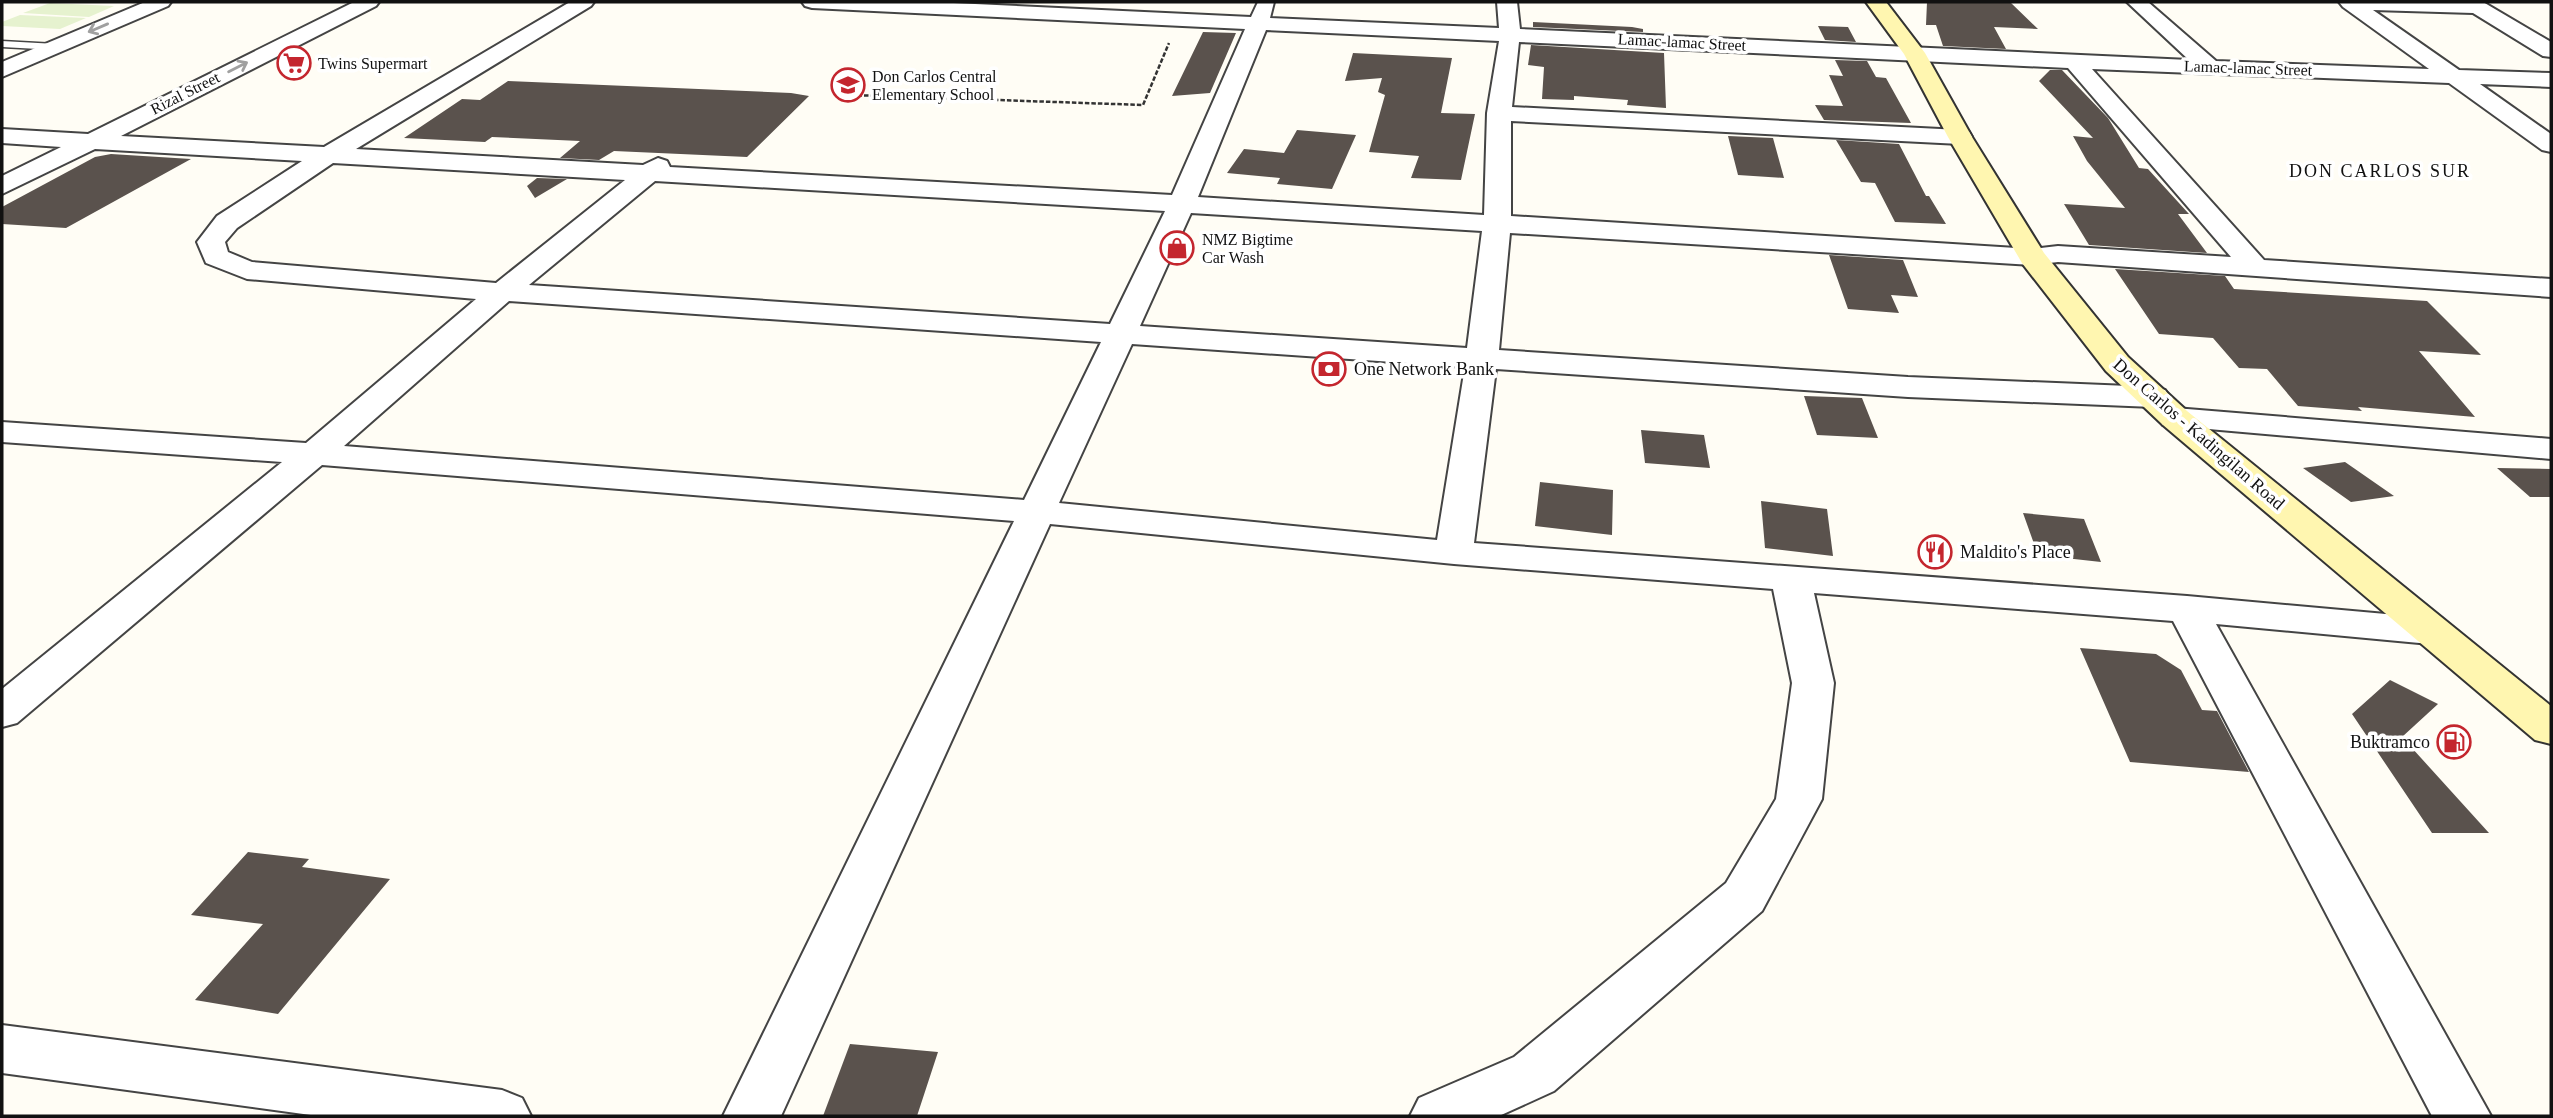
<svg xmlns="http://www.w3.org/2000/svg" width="2553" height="1118" viewBox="0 0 2553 1118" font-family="Georgia,serif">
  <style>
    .pitch { fill: #e6f2cf }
    .building { fill: #5a524d }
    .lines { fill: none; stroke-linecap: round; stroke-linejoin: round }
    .service-casing { stroke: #444; stroke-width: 3 }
    .minor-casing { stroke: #444; stroke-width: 4 }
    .secondary-casing { stroke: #333; stroke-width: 4 }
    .path { stroke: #333; stroke-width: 2.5; stroke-dasharray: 4.5 2; stroke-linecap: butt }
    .service { fill: #fff; fill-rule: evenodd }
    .minor { fill: #fff; fill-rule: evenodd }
    .secondary { fill: #fff6b0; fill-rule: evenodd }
    .oneway { stroke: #a0a0a0 }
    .labels { text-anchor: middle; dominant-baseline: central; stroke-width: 7; stroke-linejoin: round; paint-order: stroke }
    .far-street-label { font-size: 16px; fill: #111; stroke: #fff }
    .far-poi-label { font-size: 16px; fill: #111; stroke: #fff; text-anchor: start }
    .far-quarter-label { font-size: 18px; letter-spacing: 2px; fill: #111; stroke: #fff }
    .poi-label { font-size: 18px; fill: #111; stroke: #fff; text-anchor: start }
    .street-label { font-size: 18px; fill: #111; stroke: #fff }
  </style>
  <rect width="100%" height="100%" fill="#fffdf5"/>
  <path class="pitch" d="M50,3L114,6L89,17L23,13Z
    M20,15L86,18L60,29L2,26V22Z"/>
  <path class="building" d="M1927,2H2010L2038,29L1994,27L2006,49L1943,46L1936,25H1926Z
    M1533,22L1632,27L1643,29V32L1533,27Z
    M1818,26L1848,27L1856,42L1825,40Z
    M1203,32L1236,33L1210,93L1172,96Z
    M1531,45L1664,53L1666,108L1627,105L1628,100L1574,96V100L1542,99L1544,67L1528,65Z
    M1353,53L1452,58L1441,113L1475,114L1461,180L1411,178L1419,156L1369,152L1385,95L1378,92L1382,78L1345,81Z
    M1835,60L1867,61L1876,77L1886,78L1911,123L1824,120L1815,105L1843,106L1829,75L1843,76Z
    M2050,70H2062L2108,118L2139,168L2148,169L2189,214H2178L2207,253L2089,245L2064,204L2125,208L2087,161L2073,136L2093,138L2039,81Z
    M508,81L791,93L809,96L747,157L614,151L599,160L560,158L580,141L492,137L485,142L404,138L462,99L480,100Z
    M1297,130L1356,135L1332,189L1277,184L1280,178L1227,173L1244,149L1284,153Z
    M1728,136L1773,138L1784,178L1738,175Z
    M1836,140L1899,144L1926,196H1929L1946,224L1895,222L1875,183L1861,182Z
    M111,154L191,159L66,228L2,224V207L95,157Z
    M537,178L567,179L535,198L527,186Z
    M1829,255L1903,260L1918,297L1891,295L1899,313L1848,309Z
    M2115,269L2225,276L2234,289L2427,301L2481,355L2419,351L2475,417L2358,407L2362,411L2298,406L2267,369L2239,368L2213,338L2159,334Z
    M1804,396L1862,398L1878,438L1817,435Z
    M1641,430L1704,435L1710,468L1645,463Z
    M2345,462L2394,496L2351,502L2303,468Z
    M2497,468L2551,469V497H2530Z
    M1540,482L1613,490L1612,535L1535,526Z
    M1761,501L1827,509L1833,556L1765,548Z
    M2023,513L2084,519L2101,562L2038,555Z
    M2080,648L2156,654L2181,670L2202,710L2217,711L2249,772L2130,762Z
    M2390,680L2438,704L2402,737L2489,833H2432L2352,714Z
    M248,852L309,859L302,867L390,879L278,1014L195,1000L263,924L191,915Z
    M850,1044L938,1052L917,1116H823Z"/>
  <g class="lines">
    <defs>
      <path id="service" d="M2,41L56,44L62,47L56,50L2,47Z"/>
      <path id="minor" d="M145,2H171L168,6L2,77V62Z
        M354,2H379L376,6L121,136L324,147L570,2H594L591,6L356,149L643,165L658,158L667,161L670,167L1172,195L1245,29L812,8L805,6L802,2H932L1251,17L1258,2H1274L1270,18L1499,28L1497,2H1517L1520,29L2189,60L2127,2H2148L2216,61L2429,69L2343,7L2339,2H2483L2551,42V57L2543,56L2473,13L2373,10L2459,70L2551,73V87L2480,84L2551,134V152L2542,150L2449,83L2092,69L2264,260L2551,279V297L2058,262L2032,265L1510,233L1499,350L1908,377L2153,387L2165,390L2170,397L2165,404L2153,407L1908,397L1496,369L1474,543L2187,596L2430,618L2444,622L2450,631L2444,640L2430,644L2216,624L2491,1116H2432L2173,621L1814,593L1834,683L1822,799L1762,911L1554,1091L1499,1116H1410L1419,1098L1514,1057L1726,883L1776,799L1792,683L1773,589L1454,564L1050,524L781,1116H723L1014,521L322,465L17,723L2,727V689L282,462L2,442V422L306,443L476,299L247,279L206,263L197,242L217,216L302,161L95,149L2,194V176L61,147L2,143V129L88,134ZM1266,30L1499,41L1487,113L1484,215L1198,197ZM1519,42L2068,68L2231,257L2058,246L2032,249L1511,216V121L1960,144L1969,142L1972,137L1969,132L1960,130L1512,107ZM333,163L625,180L496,283L252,262L228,252L225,242L237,228ZM655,181L1165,211L1110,324L529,285ZM1191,213L1482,231L1467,348L1140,326ZM509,301L1101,342L1024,500L344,446ZM1132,344L1465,367L1437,540L1059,503Z
        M2175,408L2551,439V459L2163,425L2158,418L2163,411Z
        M2,1025L502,1090L522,1098L531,1116H318L2,1073Z"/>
      <path id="secondary" d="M1866,2H1886L1925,53L1972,137L2044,253L2128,357L2187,411L2551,706V744L2535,740L2163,425L2106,371L2022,263L1948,137L1904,54Z"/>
    </defs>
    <use href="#service" class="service-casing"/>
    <use href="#minor" class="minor-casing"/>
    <use href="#secondary" class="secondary-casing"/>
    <path class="path" d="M851,95L1143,105L1169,43"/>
    <use href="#service" class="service"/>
    <use href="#minor" class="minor"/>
    <use href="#secondary" class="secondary"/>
  </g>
  <defs><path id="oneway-shaft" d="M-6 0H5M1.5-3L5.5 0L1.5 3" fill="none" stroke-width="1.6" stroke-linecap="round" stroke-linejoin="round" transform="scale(1.75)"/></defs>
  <g class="oneway">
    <use href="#oneway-shaft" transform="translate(98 28) rotate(157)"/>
    <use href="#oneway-shaft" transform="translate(238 67) rotate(-27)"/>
  </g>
  <defs>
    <symbol id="supermarket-ring" viewBox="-11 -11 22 22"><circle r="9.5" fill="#fff" stroke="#c4262e" stroke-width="1.5"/><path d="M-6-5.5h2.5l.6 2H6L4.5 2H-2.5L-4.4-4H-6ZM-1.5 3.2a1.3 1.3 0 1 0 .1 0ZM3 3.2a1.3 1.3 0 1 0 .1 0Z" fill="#c4262e"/></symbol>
    <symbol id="school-ring" viewBox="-11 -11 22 22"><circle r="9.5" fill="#fff" stroke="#c4262e" stroke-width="1.5"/><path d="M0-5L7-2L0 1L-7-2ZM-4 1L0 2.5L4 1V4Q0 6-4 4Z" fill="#c4262e"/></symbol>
    <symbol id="shop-ring" viewBox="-11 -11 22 22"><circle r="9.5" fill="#fff" stroke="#c4262e" stroke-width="1.5"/><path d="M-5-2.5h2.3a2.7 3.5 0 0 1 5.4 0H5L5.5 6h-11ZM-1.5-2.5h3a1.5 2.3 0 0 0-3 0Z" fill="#c4262e"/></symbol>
    <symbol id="bank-ring" viewBox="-11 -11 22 22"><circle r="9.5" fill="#fff" stroke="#c4262e" stroke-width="1.5"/><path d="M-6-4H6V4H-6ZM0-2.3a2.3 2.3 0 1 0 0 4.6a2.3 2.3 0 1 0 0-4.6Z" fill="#c4262e"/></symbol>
    <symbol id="restaurant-ring" viewBox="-11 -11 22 22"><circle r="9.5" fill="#fff" stroke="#c4262e" stroke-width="1.5"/><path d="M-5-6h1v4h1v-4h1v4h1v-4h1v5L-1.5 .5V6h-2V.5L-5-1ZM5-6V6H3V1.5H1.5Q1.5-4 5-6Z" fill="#c4262e"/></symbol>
    <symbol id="fuel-ring" viewBox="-11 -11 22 22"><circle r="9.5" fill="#fff" stroke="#c4262e" stroke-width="1.5"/><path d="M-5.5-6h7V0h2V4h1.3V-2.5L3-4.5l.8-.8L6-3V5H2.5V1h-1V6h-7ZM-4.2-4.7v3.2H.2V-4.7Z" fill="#c4262e"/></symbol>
  </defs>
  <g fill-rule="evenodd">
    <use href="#supermarket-ring" x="275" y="44" width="38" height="38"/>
    <use href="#school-ring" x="829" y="66" width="38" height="38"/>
    <use href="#shop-ring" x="1158" y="229" width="38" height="38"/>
    <use href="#bank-ring" x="1310" y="350" width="38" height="38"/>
    <use href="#restaurant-ring" x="1916" y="533" width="38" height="38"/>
    <use href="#fuel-ring" x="2435" y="723" width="38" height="38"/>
  </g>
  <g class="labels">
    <g class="far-street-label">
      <text transform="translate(1682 42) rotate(3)">Lamac-lamac Street</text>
      <text transform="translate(2248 68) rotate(2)">Lamac-lamac Street</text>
      <text transform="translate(185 93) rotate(-27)">Rizal Street</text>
    </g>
    <g class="far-poi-label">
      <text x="318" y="63">Twins Supermart</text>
      <text x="872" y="76">Don Carlos Central<tspan x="872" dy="18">Elementary School</tspan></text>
      <text x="1202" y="239">NMZ Bigtime<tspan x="1202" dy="18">Car Wash</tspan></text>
    </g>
    <g class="far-quarter-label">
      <text x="2380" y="171">DON CARLOS SUR</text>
    </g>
    <g class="poi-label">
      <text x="1354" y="369">One Network Bank</text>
      <text x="1960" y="552">Maldito's Place</text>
      <text x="2430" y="742" text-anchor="end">Buktramco</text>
    </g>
    <g class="street-label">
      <text transform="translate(2199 434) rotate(41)">Don Carlos - Kadingilan Road</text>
    </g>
  </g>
  <rect width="2553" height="1118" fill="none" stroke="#111111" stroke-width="7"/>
</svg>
